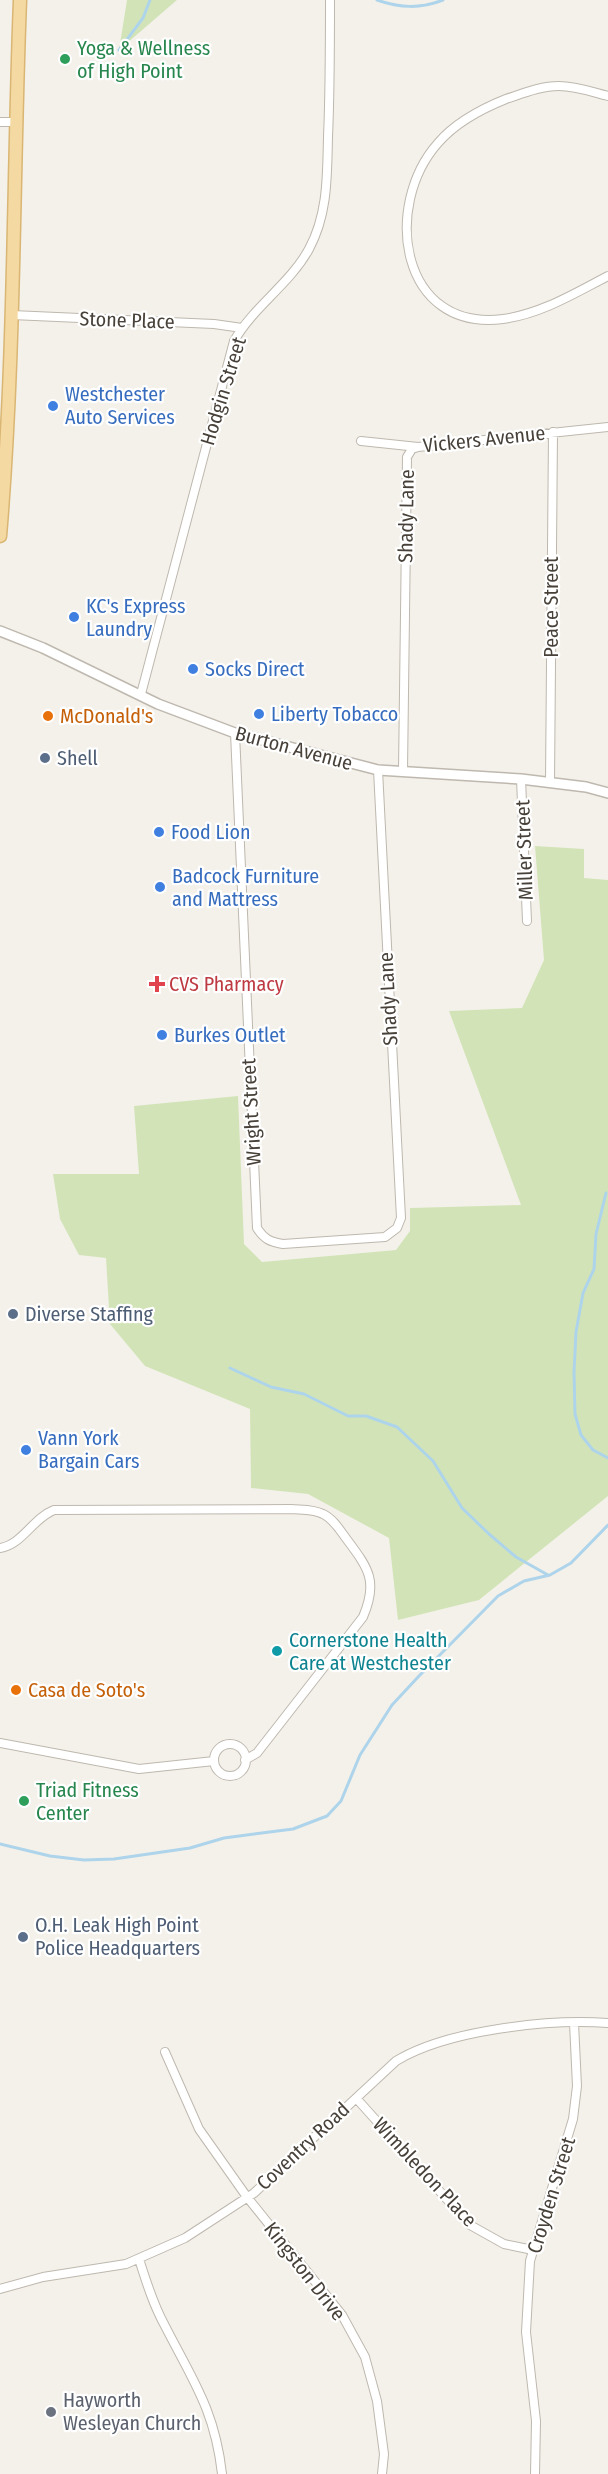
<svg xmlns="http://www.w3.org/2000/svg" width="608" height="2474" viewBox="0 0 608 2474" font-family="'Fira Sans Condensed',sans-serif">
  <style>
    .green { fill: #d2e4b7 }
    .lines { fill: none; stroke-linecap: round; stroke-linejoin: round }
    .stream { stroke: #add4ea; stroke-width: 3 }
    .minor-casing { stroke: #beb8ae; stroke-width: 10 }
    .tertiary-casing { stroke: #beb8ae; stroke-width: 12 }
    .primary-casing { stroke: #d9b673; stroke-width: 15 }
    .minor { stroke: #fff; stroke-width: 8 }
    .tertiary { stroke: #fff; stroke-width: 9 }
    .primary { stroke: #f5d9a2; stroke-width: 12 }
    .leisure-dot { fill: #2e9e5b; stroke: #fff; stroke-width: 2 }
    .shop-dot { fill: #3f7fe0; stroke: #fff; stroke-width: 2 }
    .food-dot { fill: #e8710a; stroke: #fff; stroke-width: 2 }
    .service-dot { fill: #5c6f8a; stroke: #fff; stroke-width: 2 }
    .health-dot { fill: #e0444e; stroke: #fff; stroke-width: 2 }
    .culture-dot { fill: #0f9aa8; stroke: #fff; stroke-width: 2 }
    .worship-dot { fill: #6b7280; stroke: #fff; stroke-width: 2 }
    .labels { text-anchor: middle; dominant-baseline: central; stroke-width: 4.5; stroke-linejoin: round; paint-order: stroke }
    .leisure-label { font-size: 20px; fill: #27864d; stroke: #fff; text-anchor: start }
    .street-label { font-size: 20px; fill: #474139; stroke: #fff }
    .shop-label { font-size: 20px; fill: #366cbe; stroke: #fff; text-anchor: start }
    .food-label { font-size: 20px; fill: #c56008; stroke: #fff; text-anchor: start }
    .service-label { font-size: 20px; fill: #4e5e75; stroke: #fff; text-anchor: start }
    .health-label { font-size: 20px; fill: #be3a42; stroke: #fff; text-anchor: start }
    .culture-label { font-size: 20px; fill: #0d838f; stroke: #fff; text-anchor: start }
    .worship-label { font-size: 20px; fill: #5b616d; stroke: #fff; text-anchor: start }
  </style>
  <rect width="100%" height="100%" fill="#f4f1eb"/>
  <path class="green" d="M127,0H177L119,50Z
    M535,846L584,849V878L608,880V1496L479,1600L398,1620L389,1538L308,1494L251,1488L250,1409L145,1366L110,1324L106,1258L79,1255L60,1219L53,1174H139L134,1106L238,1096L244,1244L262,1262L396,1250L410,1231V1208L521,1205L449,1011L522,1008L544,960Z"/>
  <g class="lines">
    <path class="stream" d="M377,0C400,8 420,9 443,0
      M119,50L143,18L150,0
      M606,1193L596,1234L594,1269L583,1293L576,1332L574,1372L575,1414L581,1435L593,1450L608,1458
      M230,1368L271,1387L304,1394L348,1416H366L397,1427L433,1461L462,1508L489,1534L516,1557L548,1575
      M0,1844L50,1856L84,1860L114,1859L190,1848L224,1838L293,1829L327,1816L341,1801L360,1755L392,1705L419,1676L498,1596L524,1581L550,1575L571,1563L608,1525"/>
    <defs>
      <path id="minor" d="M608,96C592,92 576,86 559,86C541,86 524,93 506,99C481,109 456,122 438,143C382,206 400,332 503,319C541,314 575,293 608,276
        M0,122H15
        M12,315L214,324L242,328
        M361,441L418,447L608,427
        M141,694L234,341C254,306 290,284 309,249C328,214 327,176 328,137C330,92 330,46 330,0
        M235,733L257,1228C264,1239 270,1242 283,1244L385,1237L397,1228L401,1218L378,770
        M403,771L407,457L412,449L418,447
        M521,779L527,921
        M550,782L553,432
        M0,1548C22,1545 33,1518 54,1510L291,1509C302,1510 313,1509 323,1514C334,1519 341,1532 348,1541C369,1569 378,1582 363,1617L257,1753L245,1760
        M0,1743L139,1769L214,1761
        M214 1760a16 16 0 1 1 32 0a16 16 0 1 1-32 0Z
        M165,2052L199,2129L247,2197L342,2315L365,2357L377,2401L384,2454L382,2474
        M356,2098L470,2225L504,2244L533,2250
        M139,2259C146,2281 153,2304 164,2324C192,2379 215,2410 222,2474
        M0,2289L43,2277L126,2264L185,2238L254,2193L396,2061C447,2030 548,2019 608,2023
        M535,2474L536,2421L526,2332L530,2261L573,2119L577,2086L574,2023"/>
      <path id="tertiary" d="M0,631L43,648L158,704L235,733L378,770L521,779L586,787L608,793"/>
      <path id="primary" d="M0,536C15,358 13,179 20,0"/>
    </defs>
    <use href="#minor" class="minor-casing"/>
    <use href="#tertiary" class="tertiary-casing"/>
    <use href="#primary" class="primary-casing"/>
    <use href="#minor" class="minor"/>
    <use href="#tertiary" class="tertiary"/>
    <use href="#primary" class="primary"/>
  </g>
  <g class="leisure-dot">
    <circle cx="65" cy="59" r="6"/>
    <circle cx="24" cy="1801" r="6"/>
  </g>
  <g class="shop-dot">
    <circle cx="53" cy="406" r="6"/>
    <circle cx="74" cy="617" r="6"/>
    <circle cx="193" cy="669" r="6"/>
    <circle cx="259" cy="714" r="6"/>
    <circle cx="159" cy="832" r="6"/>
    <circle cx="160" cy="887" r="6"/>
    <circle cx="162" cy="1035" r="6"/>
    <circle cx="26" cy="1450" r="6"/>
  </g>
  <g class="food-dot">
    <circle cx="48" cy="716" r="6"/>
    <circle cx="16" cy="1690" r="6"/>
  </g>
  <g class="service-dot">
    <circle cx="45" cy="758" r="6"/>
    <circle cx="13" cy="1314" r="6"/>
    <circle cx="23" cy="1937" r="6"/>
  </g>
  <path class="health-dot" d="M154 975h6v6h6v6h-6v6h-6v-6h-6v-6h6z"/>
  <circle class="culture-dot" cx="277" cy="1651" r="6"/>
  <circle class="worship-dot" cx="51" cy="2412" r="6"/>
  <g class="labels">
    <g class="leisure-label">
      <text x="77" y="48">Yoga &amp; Wellness<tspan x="77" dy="23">of High Point</tspan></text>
      <text x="36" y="1790">Triad Fitness<tspan x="36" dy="23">Center</tspan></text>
    </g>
    <g class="street-label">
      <text transform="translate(127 320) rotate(2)">Stone Place</text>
      <text transform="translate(223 391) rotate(-73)">Hodgin Street</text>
      <text transform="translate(484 439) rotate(-6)">Vickers Avenue</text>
      <text transform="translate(406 516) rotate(-89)">Shady Lane</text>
      <text transform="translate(551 607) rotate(-90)">Peace Street</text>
      <text transform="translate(294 748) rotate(15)">Burton Avenue</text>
      <text transform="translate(524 850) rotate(-92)">Miller Street</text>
      <text transform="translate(388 999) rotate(-93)">Shady Lane</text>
      <text transform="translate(251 1112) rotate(-93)">Wright Street</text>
      <text transform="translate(303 2146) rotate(-43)">Coventry Road</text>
      <text transform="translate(425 2172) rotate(47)">Wimbledon Place</text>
      <text transform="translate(551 2195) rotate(-73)">Croyden Street</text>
      <text transform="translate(305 2271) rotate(52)">Kingston Drive</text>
    </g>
    <g class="shop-label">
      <text x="65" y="394">Westchester<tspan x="65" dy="23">Auto Services</tspan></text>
      <text x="86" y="606">KC's Express<tspan x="86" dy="23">Laundry</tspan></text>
      <text x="205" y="669">Socks Direct</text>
      <text x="271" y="714">Liberty Tobacco</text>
      <text x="171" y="832">Food Lion</text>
      <text x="172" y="876">Badcock Furniture<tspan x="172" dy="23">and Mattress</tspan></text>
      <text x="174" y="1035">Burkes Outlet</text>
      <text x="38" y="1438">Vann York<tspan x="38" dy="23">Bargain Cars</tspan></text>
    </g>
    <g class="food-label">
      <text x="60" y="716">McDonald's</text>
      <text x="28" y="1690">Casa de Soto's</text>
    </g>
    <g class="service-label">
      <text x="57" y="758">Shell</text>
      <text x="25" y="1314">Diverse Staffing</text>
      <text x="35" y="1925">O.H. Leak High Point<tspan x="35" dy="23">Police Headquarters</tspan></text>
    </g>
    <g class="health-label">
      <text x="169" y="984">CVS Pharmacy</text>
    </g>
    <g class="culture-label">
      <text x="289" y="1640">Cornerstone Health<tspan x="289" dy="23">Care at Westchester</tspan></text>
    </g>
    <g class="worship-label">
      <text x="63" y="2400">Hayworth<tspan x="63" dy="23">Wesleyan Church</tspan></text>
    </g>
  </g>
</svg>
